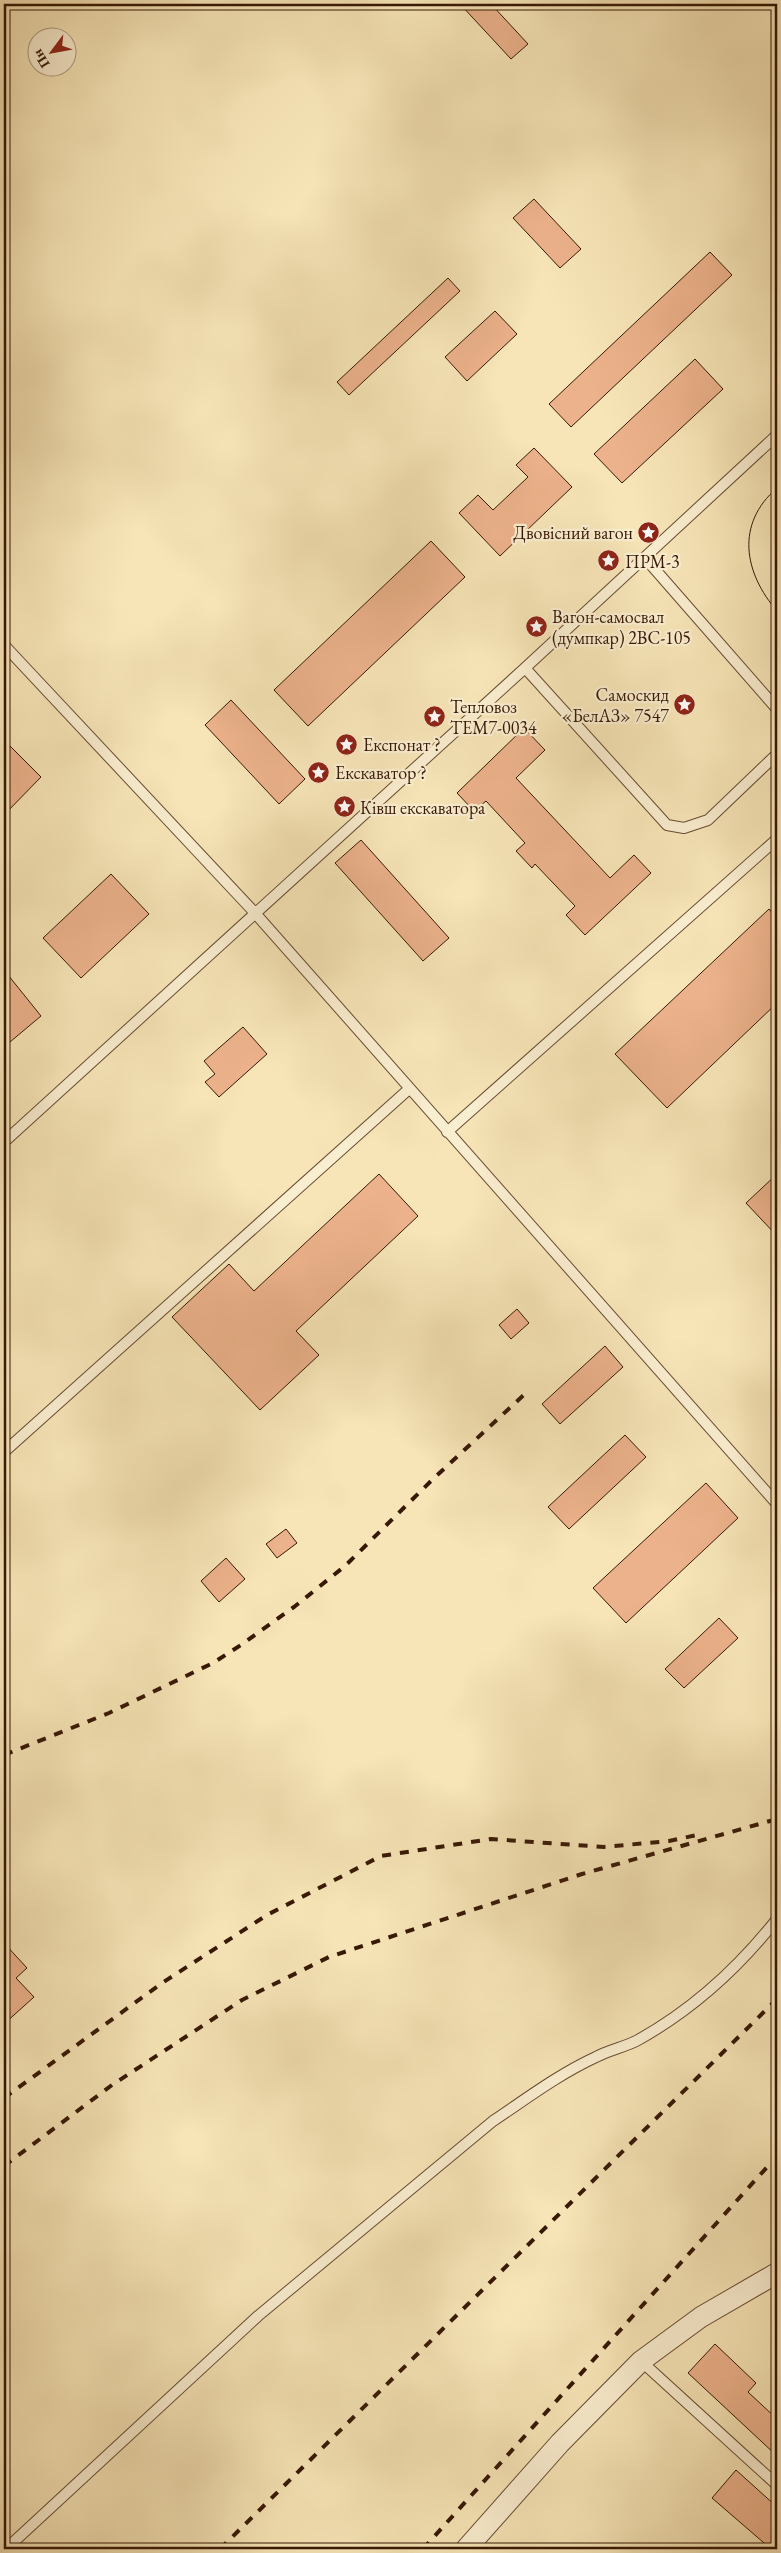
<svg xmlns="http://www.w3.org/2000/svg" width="781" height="2553" viewBox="0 0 781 2553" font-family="'EB Garamond',serif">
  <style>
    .building { fill: #ecb28b; stroke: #371805 }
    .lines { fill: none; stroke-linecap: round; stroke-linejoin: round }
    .service-casing { stroke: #674b32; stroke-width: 12 }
    .minor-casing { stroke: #674b32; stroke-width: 22 }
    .service { stroke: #faeed0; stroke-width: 10 }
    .minor { stroke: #faeed0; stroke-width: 20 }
    .tram { stroke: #371805; stroke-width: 1 }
    .rail { stroke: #371805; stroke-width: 4; stroke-dasharray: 9 9; stroke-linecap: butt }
    .labels { text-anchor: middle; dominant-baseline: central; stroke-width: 4.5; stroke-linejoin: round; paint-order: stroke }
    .poi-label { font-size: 18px; fill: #371805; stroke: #faeed0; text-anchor: start }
  </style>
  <rect width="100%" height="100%" fill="#f7e5b7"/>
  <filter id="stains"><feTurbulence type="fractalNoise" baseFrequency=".004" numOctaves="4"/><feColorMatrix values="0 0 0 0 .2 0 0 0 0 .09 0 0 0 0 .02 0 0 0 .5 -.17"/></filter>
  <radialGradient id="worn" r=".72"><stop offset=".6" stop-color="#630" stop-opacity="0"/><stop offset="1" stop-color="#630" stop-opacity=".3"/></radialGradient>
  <path class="building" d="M460,4H491L528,44L511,59Z
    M534,199L581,249L560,268L513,218Z
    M710,252L732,275L571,427L549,404Z
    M448,278L460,291L349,395L337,382Z
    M495,311L517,334L467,381L445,357Z
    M695,359L723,389L622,483L594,454Z
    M534,448L572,487L500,556L459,513L478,495L493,510L528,477L516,465Z
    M431,541L465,577L308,726L274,690Z
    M231,700L305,779L279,804L205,725Z
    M524,728L545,750L516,778L610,878L634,855L651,873L585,935L566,915L575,906L535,864L532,868L516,851L525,843L486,801L474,811L457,793Z
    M4,740L41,777L4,815Z
    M361,840L449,938L423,961L335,863Z
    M111,874L149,914L81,978L43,938Z
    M769,909L777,918V1003L667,1108L615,1054Z
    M4,970L41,1016L4,1047Z
    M243,1027L267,1054L219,1097L205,1082L215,1074L204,1061Z
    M379,1174L418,1216L296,1331L319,1355L260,1410L172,1317L229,1264L254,1291Z
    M777,1174V1236L746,1203Z
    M517,1309L529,1323L511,1339L499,1325Z
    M605,1346L623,1367L560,1424L542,1404Z
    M625,1435L646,1457L569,1529L548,1507Z
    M706,1483L738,1518L626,1623L593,1588Z
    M286,1529L297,1543L277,1558L266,1544Z
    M226,1558L245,1579L219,1602L201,1581Z
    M719,1618L738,1638L684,1688L665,1669Z
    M4,1943L27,1968L16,1978L34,1997L4,2024Z
    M715,2344L756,2383L748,2392L777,2419V2456L688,2373Z
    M736,2470L777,2507V2549H771L712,2498Z"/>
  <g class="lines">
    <defs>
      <path id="service" d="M645,558L777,709
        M4,645L255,913L777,1504
        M525,668L667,825L684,828L708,820L777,754
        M447,1132L777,839
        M4,1142L525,668L777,435
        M4,1452L409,1089
        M641,2361L777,2485
        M6,2549L258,2316L493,2121C526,2099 559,2074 596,2057C609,2050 625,2047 638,2040C692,2010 739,1967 777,1919"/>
      <path id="minor" d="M466,2549L560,2443L641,2361L701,2317L777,2273"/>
    </defs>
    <use href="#service" class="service-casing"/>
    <use href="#minor" class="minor-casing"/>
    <use href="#service" class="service"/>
    <use href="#minor" class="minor"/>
    <path class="tram" d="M777,488C735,524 744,573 777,611"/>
    <path class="rail" d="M4,1755L109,1713L213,1663L241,1645L294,1607L345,1566L433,1479L527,1392
      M4,2098L162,1983L267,1915L381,1856L491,1839L604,1847L669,1841L697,1835
      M4,2166L112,2085L242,2000L329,1957L582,1874L777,1819
      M220,2549L777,1999
      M423,2549L777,2156"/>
  </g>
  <defs>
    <symbol id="sight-disc" viewBox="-11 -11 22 22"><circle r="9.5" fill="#8f2418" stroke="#faeed0"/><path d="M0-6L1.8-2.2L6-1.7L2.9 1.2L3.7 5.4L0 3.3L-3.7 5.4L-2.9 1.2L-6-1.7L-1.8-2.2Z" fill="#fff"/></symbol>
  </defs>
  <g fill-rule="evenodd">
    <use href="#sight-disc" x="636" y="520" width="25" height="25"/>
    <use href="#sight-disc" x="596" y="548" width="25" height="25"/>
    <use href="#sight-disc" x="524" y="614" width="25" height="25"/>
    <use href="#sight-disc" x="672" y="692" width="25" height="25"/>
    <use href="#sight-disc" x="422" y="704" width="25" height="25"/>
    <use href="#sight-disc" x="334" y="732" width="25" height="25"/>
    <use href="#sight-disc" x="306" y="760" width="25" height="25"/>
    <use href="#sight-disc" x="332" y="794" width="25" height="25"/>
  </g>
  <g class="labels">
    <g class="poi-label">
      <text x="633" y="532" text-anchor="end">Двовісний вагон</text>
      <text x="625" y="561">ПРМ-3</text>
      <text x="552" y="616">Вагон-самосвал<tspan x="552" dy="21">(думпкар) 2ВС-105</tspan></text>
      <text x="669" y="694" text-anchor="end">Самоскид<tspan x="669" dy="21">«БелАЗ» 7547</tspan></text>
      <text x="450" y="706">Тепловоз<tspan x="450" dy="21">ТЕМ7-0034</tspan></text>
      <text x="363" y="744">Експонат ?</text>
      <text x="335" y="772">Екскаватор ?</text>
      <text x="360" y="807">Ківш екскаватора</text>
    </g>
  </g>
  <rect width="781" height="2553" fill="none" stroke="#f7e5b7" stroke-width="20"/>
  <rect x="5" y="5" width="771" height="2543" fill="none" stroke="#371805" stroke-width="2.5"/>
  <rect x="10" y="10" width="761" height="2533" fill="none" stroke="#371805"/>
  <g transform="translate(52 52) rotate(238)"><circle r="24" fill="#faeed0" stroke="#ac987f"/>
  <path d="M0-4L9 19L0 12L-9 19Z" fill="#8f2418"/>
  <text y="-8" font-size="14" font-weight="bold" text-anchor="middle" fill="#371805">Пн</text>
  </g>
  <rect width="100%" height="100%" filter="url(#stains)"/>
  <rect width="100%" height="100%" fill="url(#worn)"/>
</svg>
